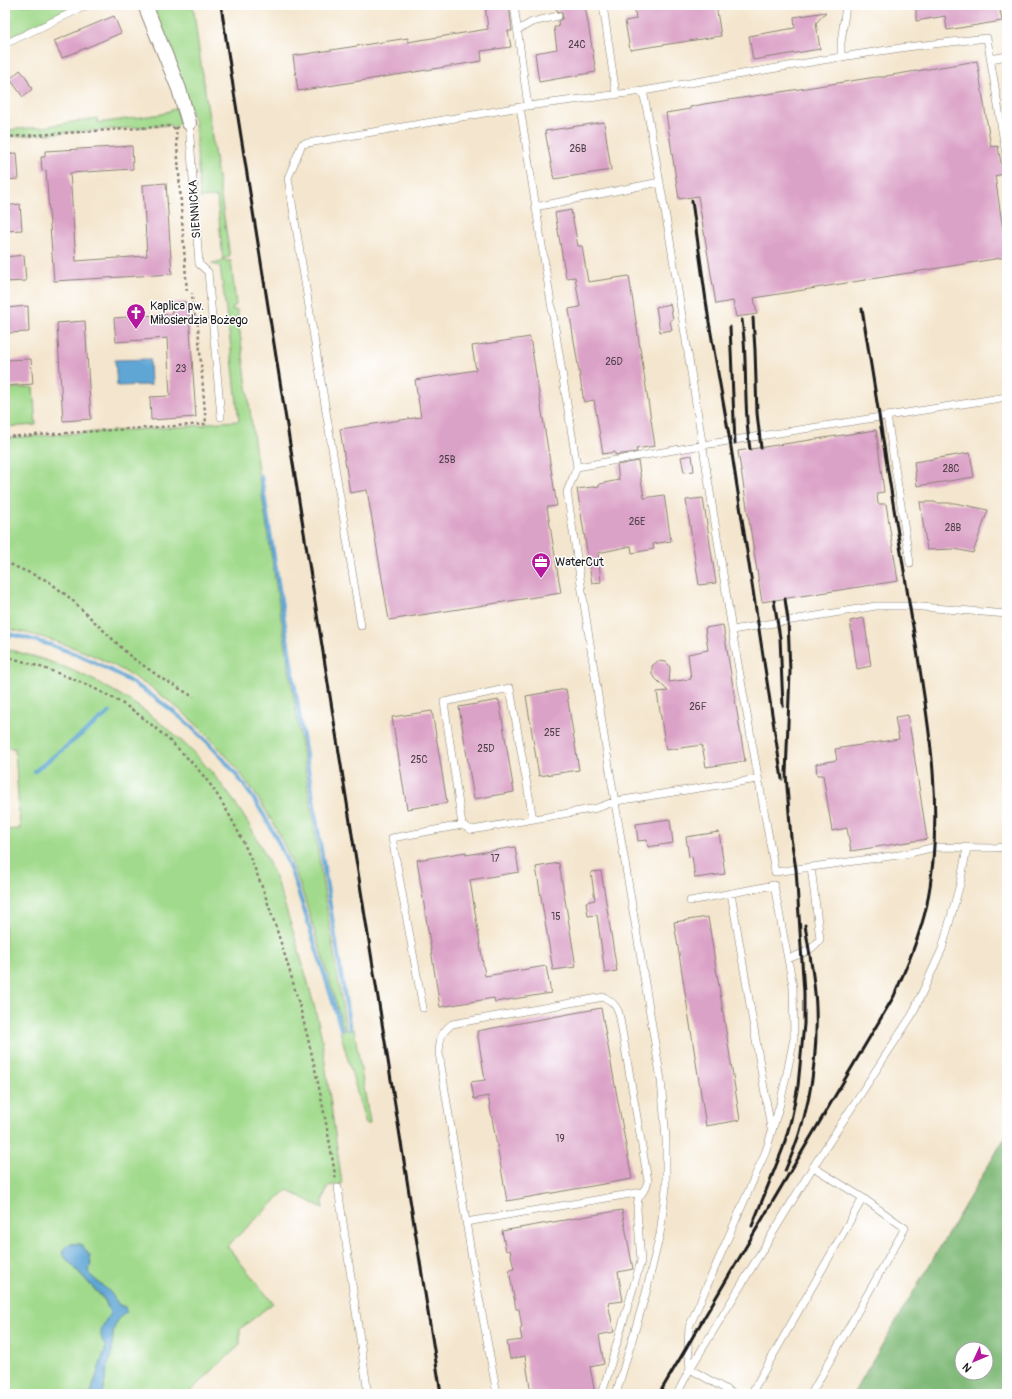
<svg xmlns="http://www.w3.org/2000/svg" width="1012" height="1399" viewBox="0 0 1012 1399" font-family="Pangolin,sans-serif">
  <style>
    .green { fill: #a1da8c; stroke: #5e7b54 }
    .forest { fill: #80ba78; stroke: #4e6b4a; fill-rule: evenodd }
    .water { fill: #5fa6d5; stroke: #3e6178 }
    .lines { fill: none; stroke-linecap: round; stroke-linejoin: round }
    .stream { stroke: #5fa6d5; stroke-width: 4 }
    .building { fill: #dba2c7 }
    .lane-casing { stroke: #888175; stroke-width: 8 }
    .street-casing { stroke: #888175; stroke-width: 16 }
    .path { stroke: #888175; stroke-width: 2.5; stroke-dasharray: 3 3; stroke-linecap: butt }
    .lane { stroke: #fff; stroke-width: 7 }
    .street { stroke: #fff; stroke-width: 14 }
    .rail { stroke: #1c1c1c; stroke-width: 3 }
    .labels { text-anchor: middle; dominant-baseline: central; stroke-width: 3; stroke-linejoin: round; paint-order: stroke }
    .number-label { font-size: 10px; fill: #4c3e47 }
    .street-label { font-size: 12px; fill: #1c1c1c; stroke: #fff }
    .poi-label { font-size: 12px; fill: #1c1c1c; stroke: #fff; text-anchor: start }
  </style>
  <rect width="100%" height="100%" fill="#fff"/>
  <filter id="ink" filterUnits="userSpaceOnUse"><feTurbulence type="fractalNoise" baseFrequency=".025" numOctaves="2"/><feDisplacementMap in="SourceGraphic" scale="8" xChannelSelector="R" yChannelSelector="G"/><feConvolveMatrix kernelMatrix="1 2 1 2 8 2 1 2 1" color-interpolation-filters="sRGB"/></filter>
  <filter id="wash" filterUnits="userSpaceOnUse"><feTurbulence type="fractalNoise" baseFrequency=".012" numOctaves="4" result="noise"/><feDisplacementMap in="SourceGraphic" scale="16" xChannelSelector="R" yChannelSelector="G"/><feGaussianBlur stdDeviation="0.9" result="paint"/><feColorMatrix in="noise" values="0 0 0 0 0 0 0 0 0 0 0 0 0 0 0 0 0 1.4 0 .05"/><feComposite in="paint" operator="in"/></filter>
  <g filter="url(#wash)">
    <rect width="100%" height="100%" fill="#f4e6ce"/>
    <path class="green" d="M5,5H75L5,40Z
      M151,5H193L200,58L230,257L224,258L226,261H231L236,305L233,307L232,310H237L258,471L346,1030L354,1029L370,1123L366,1124L340,1031L344,1030C333,994 323,957 311,920C304,896 296,872 286,849C244,758 167,682 72,647C50,639 28,633 5,628V438L206,425V423L239,421L230,340L220,266L212,264V263L223,262L217,197L200,198L195,122Z
      M176,108L180,123L175,128L170,125L5,137V130L43,127L97,118L98,123L162,114Z
      M33,387L36,425L5,427V389Z
      M5,649C114,673 205,742 257,839C275,871 285,906 296,941C305,972 314,1003 321,1034L342,1184L328,1186L323,1200V1208L287,1190L227,1246L273,1303L240,1329V1345L187,1394H103L107,1368L112,1352L113,1333L116,1320L126,1312L124,1307L119,1305L110,1292L91,1276L88,1270L90,1256L81,1244H70L62,1254L105,1301L110,1313L101,1330L106,1347L92,1389V1394H5V830L20,829L15,748H5Z"/>
    <path class="forest" d="M1007,1134V1394H853ZM962,1349H986V1373H962Z"/>
    <path class="water" d="M150,359L151,385L117,386L115,360Z
      M70,1244H81L90,1256L91,1265L88,1270L91,1276L110,1292L119,1305L125,1307L126,1312L117,1320L113,1333L112,1352L107,1368L103,1394H92V1389L106,1347C96,1333 103,1326 110,1313L105,1300L62,1254L64,1248Z"/>
    <g class="lines">
      <path class="stream" d="M261,476L350,1029
        M5,633C129,658 236,742 286,859C297,884 304,910 312,936C322,967 332,998 341,1029
        M35,771L110,712"/>
    </g>
    <g id="blocks">
      <path class="building" d="M485,5H509L512,31H508L511,47L481,51L482,61L298,91L293,56L408,38V42L488,29Z
        M556,5H585L596,72L539,82L535,53L557,49L554,27H559L558,21L562,19L563,15L561,12L557,11Z
        M634,5H716L721,36L630,50L625,21L636,19Z
        M916,5H999L1002,21L947,30L945,16L916,21Z
        M826,12L816,23L820,49L753,60L749,36L795,28L794,17Z
        M114,16L121,33L62,58L54,41Z
        M977,61L991,147L998,146L1003,174L995,176L1007,257L754,298L757,314L736,317L733,301L716,304L698,196L679,199L666,113L690,109V107L704,104L876,77H886V76Z
        M20,70L26,77L32,89L23,97L10,79Z
        M604,122L611,170L554,179L545,131Z
        M132,146L133,169L70,173L76,261L147,256L143,185L166,183L172,274L54,281L46,170L42,171L41,157H45V151Z
        M17,153L19,179L5,180V154Z
        M20,204L22,230L5,231V206Z
        M571,210L578,246H582L588,282L629,276L655,446L636,449L637,452L615,455V452L603,454L594,400L584,402L569,310V309L580,307L575,277L566,278L555,213Z
        M24,255L26,281L5,282V257Z
        M186,302L187,311L189,314L196,417L151,420L150,397L170,396L167,338L116,342L114,318L172,314L171,303Z
        M670,304L673,319L670,320L672,330L660,332L656,307Z
        M28,306L29,332L5,333V308Z
        M85,321L91,419L63,421L57,323Z
        M530,337L557,506L547,507L561,593L389,620L367,490L350,493L340,429L421,417L415,380L476,370L472,346Z
        M31,359L33,384L5,386V360Z
        M876,430L884,492L877,493L878,504H886L898,581L762,602L738,451Z
        M970,453L974,477L917,486L914,462Z
        M692,455L694,471L684,472L681,457Z
        M638,461L644,498L664,495L671,541L653,544L654,549L632,553L631,546L598,553L601,582L592,583L577,489L600,486L599,484L619,480L617,465Z
        M703,498L716,583L699,585L686,500Z
        M920,502H935L936,503H955L988,510L973,553L955,549L927,550Z
        M864,618L871,666L857,669L850,621Z
        M723,625L745,761L706,767L702,745L666,750L657,692L668,691L652,675V666L658,661L666,662L669,665L670,669L669,682L691,679L688,654L708,650L705,628Z
        M566,689L579,770L539,776L526,696Z
        M499,700L514,792L474,799L459,707Z
        M432,711L447,803L407,809L392,717Z
        M908,715L927,839L851,851L847,828L832,831L823,775H817L816,764L837,760L835,749L899,739L895,717Z
        M670,819L673,843L648,847L647,840L638,841L636,824Z
        M719,832L725,874L695,878L692,856L689,857L686,837Z
        M515,847L519,872L470,880L485,976L546,966L551,993L495,1002L494,998L440,1007L417,860L466,852V855Z
        M559,863L576,967L553,970L536,867Z
        M601,871L617,971L605,973L597,915L588,916L586,902L595,900L591,872Z
        M708,917L740,1120L706,1126L674,922Z
        M601,1008L632,1179L507,1201L488,1096L474,1099L471,1082L485,1080L477,1031Z
        M622,1210L633,1269L618,1272L623,1301L608,1303L614,1332L599,1335L604,1364L590,1367L595,1394H531L525,1356L510,1359L507,1342L522,1340L520,1329L522,1328L519,1309H516L509,1270L514,1269L510,1250L506,1251L502,1231Z"/>
    </g>
  </g>
  <g filter="url(#ink)">
    <use href="#blocks" fill-opacity="0" stroke="#888175" stroke-width="1"/>
    <g class="lines">
      <defs>
        <path id="lane" d="M514,5L528,106
          M603,5L616,95
          M518,30L532,22L558,16
          M5,44L88,5
          M841,57V43L846,5
          M991,59L1007,56
          M643,91L649,120L670,240L732,630L775,872L906,854L935,847L993,848L1007,847
          M520,107L577,467L567,492L605,742L661,1080L666,1139V1188L660,1234L646,1293L616,1394
          M189,123L199,264L208,272L221,417
          M535,207L660,182
          M887,416L910,563
          M577,467L703,445L1007,397
          M361,626L288,178L302,144L520,107L643,91L841,57L907,47L987,38L1007,161
          M732,630L876,606H910L1007,614
          M462,825L444,702L510,688L533,819
          M731,893L771,1129
          M788,959C802,953 811,952 820,939L811,867
          M423,1008L392,838L462,825L472,830L597,808L616,801L758,779
          M338,1188L368,1394
          M466,1222L642,1192
          M690,1369L813,1167L912,1015L942,949L960,884L967,848
          M690,1369L688,1345L689,1327L766,1151L780,1104L788,1068L794,1038L793,986L774,885L690,901
          M497,1394L473,1265L439,1053C440,1038 440,1034 452,1024L604,997C612,1001 616,1005 619,1013L648,1181L646,1187L638,1199L637,1209L641,1261L602,1394
          M677,1394L690,1369L734,1394
          M751,1394L863,1198L813,1167
          M811,1394L905,1228L863,1198"/>
        <path id="street" d="M145,5L179,89L189,123"/>
      </defs>
      <use href="#lane" class="lane-casing"/>
      <use href="#street" class="street-casing"/>
      <path class="path" d="M178,127L176,129L187,293
        M5,137L170,126L176,129
        M5,437L206,424L197,315H193L192,293
        M5,562L48,581L70,598L130,656L161,678L194,697
        M5,656C53,670 108,689 147,721C170,740 198,766 214,790C244,835 263,886 279,937C305,1016 323,1098 336,1181"/>
      <use href="#lane" class="lane"/>
      <use href="#street" class="street"/>
      <path class="rail" d="M221,5L233,86L441,1394
        M692,201L709,322L730,441L782,779
        M753,318L755,350L757,413L761,448
        M742,320C748,363 743,406 750,449
        M730,327L735,443
        M774,601L780,638L783,706
        M785,1171C808,1120 818,1063 816,1007C815,979 809,952 805,925
        M752,1226L783,1148L791,1120L798,1086L804,1024V993L796,869L791,838L786,774L790,672L788,620L785,599
        M659,1394L894,996C907,966 920,936 927,904C948,797 922,689 906,583C891,492 877,401 862,309"/>
    </g>
  </g>
  <defs>
    <symbol id="church-pin" viewBox="-11 -11 22 30"><path d="M0 17L-7.5 6A9.5 9.5 0 1 1 7.5 6Z" fill="#b5179e" stroke="#fff"/><path d="M-1.2-6h2.4v3.5h3.3v2.4h-3.3V6h-2.4V-.1h-3.3v-2.4h3.3Z" fill="#fff"/></symbol>
    <symbol id="office-pin" viewBox="-11 -11 22 30"><path d="M0 17L-7.5 6A9.5 9.5 0 1 1 7.5 6Z" fill="#b5179e" stroke="#fff"/><path d="M-6-3h4V-5.5h4V-3h4V5H-6ZM-1-4.5V-3h2v-1.5ZM-6 0V1H6V0Z" fill="#fff"/></symbol>
  </defs>
  <g fill-rule="evenodd">
    <use href="#church-pin" x="125" y="302" width="22" height="30"/>
    <use href="#office-pin" x="530" y="551" width="22" height="30"/>
  </g>
  <g class="labels">
    <g class="number-label">
      <text x="577" y="45">24C</text>
      <text x="578" y="149">26B</text>
      <text x="614" y="362">26D</text>
      <text x="181" y="369">23</text>
      <text x="447" y="460">25B</text>
      <text x="951" y="469">28C</text>
      <text x="637" y="522">26E</text>
      <text x="953" y="528">28B</text>
      <text x="698" y="707">26F</text>
      <text x="552" y="733">25E</text>
      <text x="486" y="749">25D</text>
      <text x="419" y="760">25C</text>
      <text x="495" y="859">17</text>
      <text x="556" y="917">15</text>
      <text x="560" y="1139">19</text>
    </g>
    <g class="street-label">
      <text transform="translate(195 209) rotate(-94)">SIENNICKA</text>
    </g>
    <g class="poi-label">
      <text x="150" y="306">Kaplica pw.<tspan x="150" dy="14">Miłosierdzia Bożego</tspan></text>
      <text x="555" y="562">WaterCut</text>
    </g>
  </g>
  <rect width="1012" height="1399" fill="none" stroke="#fff" stroke-width="20"/>
  <g transform="translate(974 1361) rotate(226)"><circle r="19" fill="#ffffff" stroke="#a4a4a4"/>
  <path d="M0-3L7 15L0 10L-7 15Z" fill="#b5179e"/>
  <text y="-6" font-size="11" font-weight="bold" text-anchor="middle" fill="#1c1c1c">N</text>
  </g>
</svg>
